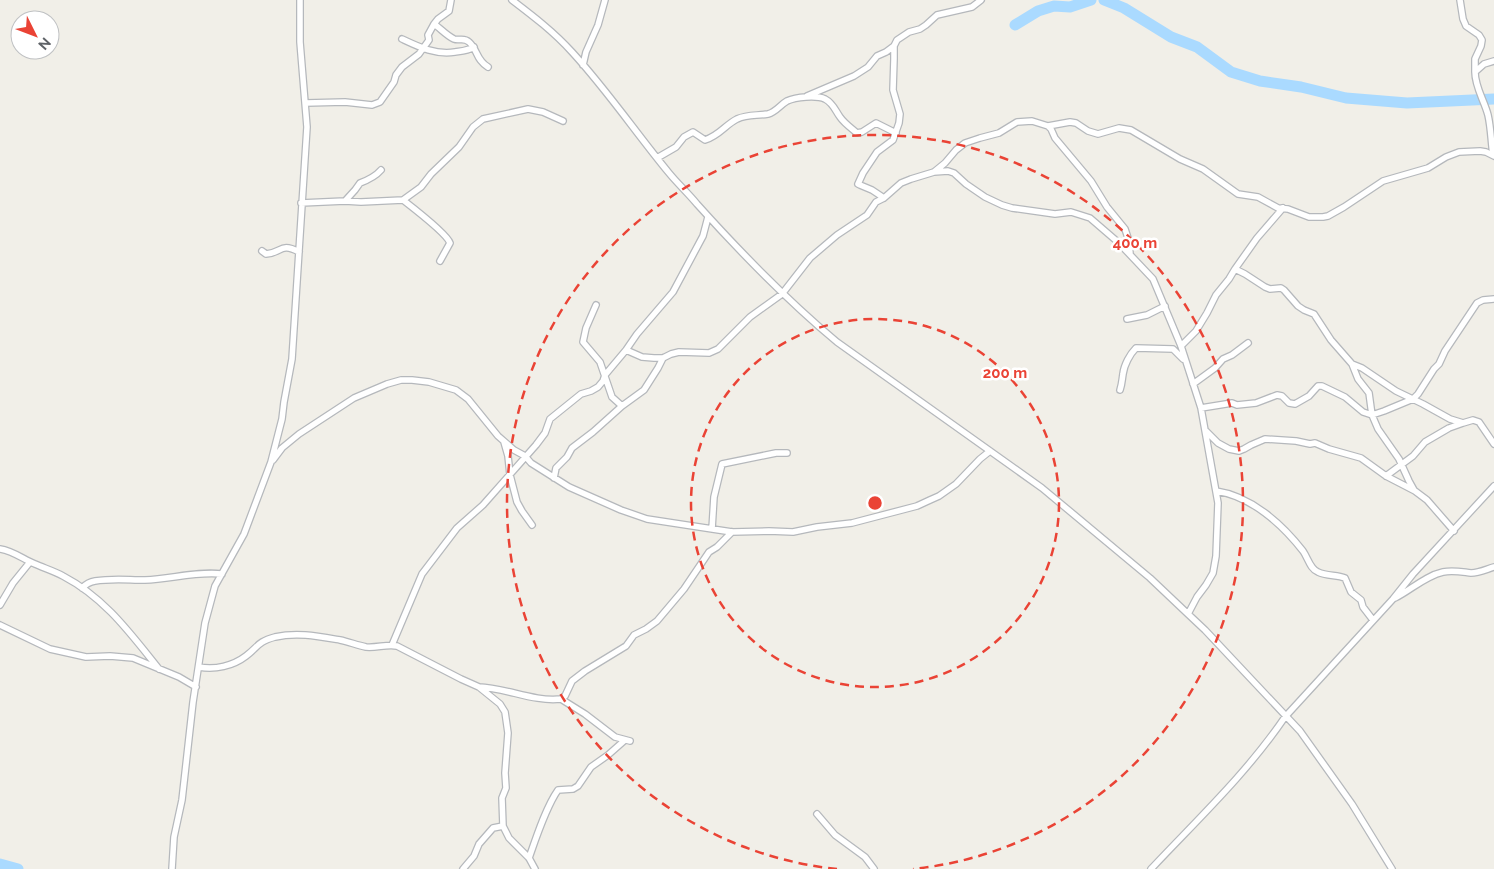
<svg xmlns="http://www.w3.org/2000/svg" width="1494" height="869" viewBox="0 0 1494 869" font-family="Raleway,sans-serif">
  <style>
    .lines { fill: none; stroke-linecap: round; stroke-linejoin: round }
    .river { stroke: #aadaff; stroke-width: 11 }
    .minor-casing { stroke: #b5b8bc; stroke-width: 8 }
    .minor { stroke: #fff; stroke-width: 5.5 }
    .ring { fill: none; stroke: #ea4335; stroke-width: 2.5; stroke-dasharray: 9 6 }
    .centre { fill: #ea4335; stroke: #fff; stroke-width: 2.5 }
    .ring-label { font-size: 15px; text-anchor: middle; font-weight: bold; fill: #ea4335; stroke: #fff; stroke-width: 5; stroke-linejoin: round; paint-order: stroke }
  </style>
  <rect width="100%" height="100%" fill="#f1efe8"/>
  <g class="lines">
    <path class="river" d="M1104,0L1124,8L1171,37L1197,47L1231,72L1260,81L1301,87L1346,98L1407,103L1494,99
      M1015,25L1038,11L1054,6L1070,7L1091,0
      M0,864L18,869"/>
    <defs>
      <path id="minor" d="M512,0C533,16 554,32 572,52C607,90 636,133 669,173C678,184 688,193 697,204C741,253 787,300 837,342L1042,488L1150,578L1188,614L1205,630L1300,731L1352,804L1392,869
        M1460,0L1463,19L1466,26L1479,35L1482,40L1481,46L1475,59V72
        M434,24C440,28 447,36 454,39C459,41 464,37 469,42C478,50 476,60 488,67
        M402,39C419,47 435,55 455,52C462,51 467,51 474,47
        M583,65L586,52L598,25L605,0
        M807,96L854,76L868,67L877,56L886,52L894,46
        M306,103L345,102L372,105L380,102L394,82L396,75L402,67L419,54L429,40L428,35L434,24L438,19L449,11L451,0
        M1048,126L1070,122L1076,123L1088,131L1098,134L1119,128L1131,130L1180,159L1203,169L1238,194L1258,197L1278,208L1288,209L1309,217H1323L1328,216L1344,207L1383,181L1428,168L1446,157L1459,152L1480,151L1486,152L1494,156
        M1493,155C1491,141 1491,128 1488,115C1484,100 1475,87 1475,72L1484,64L1494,61
        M657,158L676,147L684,137L693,132L705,140C720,135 725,125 737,119C748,114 757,116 768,114C776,112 780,105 787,101C796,97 816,95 825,99C833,103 835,110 840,117C844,123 851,128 857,133L862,132L876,123L896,133
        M934,172L948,171L954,173L966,184L985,197L1002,205L1012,208L1055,214L1071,212L1090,218L1119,243L1153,279L1181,346L1201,408L1218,503L1216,556L1213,573L1206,585L1197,597L1188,614
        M884,198L872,190L860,185L858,184L863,173L877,152L893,140L899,123L900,114L893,90L894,59V46L897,40L909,32L920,29L926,25L937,15L972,7L981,0
        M403,200C412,207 447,234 450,243L440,261
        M345,201L355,190L360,183C368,180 375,177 381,170
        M301,203L345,201L361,202L403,200L421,187L431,174L459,147L473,127L483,119L528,109L543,112L563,121
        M262,251L266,254C282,253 280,242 299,252
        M1235,269L1245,274L1265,287L1270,289L1281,288L1284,290L1298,306L1304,310L1314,314L1331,340L1352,364L1362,368L1396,391L1423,404L1450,419L1463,423L1473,420L1479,422L1494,444
        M596,305L586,328L583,342L600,362L612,397L622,406
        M1127,319L1147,315L1165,306
        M1181,346L1196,331L1207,313L1216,295L1229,279L1235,269L1257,238L1283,208
        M626,350L642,357L654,358H663L671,354L679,352L709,353L718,349L750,317L782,294L810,258L837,235L867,215L876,202L884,198L901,183L911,179L934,172L945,163L956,150L965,143L980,138L999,133L1017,122L1032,121L1048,126L1051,129L1055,138L1091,181L1107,207L1125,229L1129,241L1130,254
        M1352,364L1358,379L1369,393L1372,415L1378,429L1399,459L1409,481L1414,490
        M1193,384L1215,368L1223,359L1232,355L1248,343
        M1120,390C1122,384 1122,380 1123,374C1124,365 1130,354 1136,348L1173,349L1183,359
        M1201,408L1232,403L1237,405L1256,403L1277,395L1282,396L1289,403L1295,404L1309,396L1318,386H1322L1345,397L1363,412L1372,415L1384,411L1413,399L1418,394L1434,369L1439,364L1445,351L1477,303L1483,300L1494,299
        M1206,431L1218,443L1229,449L1239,451L1244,449L1251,445L1265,439L1296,441L1310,444L1315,443L1329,449L1361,458L1386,476L1415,491L1427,500L1454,531
        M504,442L508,456L510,475L517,502L522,511L532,525
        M273,460L282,448L299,434L354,398L387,384L401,380H412L429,382L456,390L468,399L498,436L514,450L525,456L531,463L569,487L621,510L647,519L732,532L769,531L793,532L817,527L852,523L917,506L930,500L939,496L956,484L980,459L990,451
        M1386,476L1413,456L1425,442L1449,428L1463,423
        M554,478L556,468L567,457L572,448L593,432L622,406L644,390L658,368L663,358
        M1216,491C1251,496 1282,524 1303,551C1308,558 1310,569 1318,572C1326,576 1337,575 1345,578L1351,592L1361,600L1363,607L1373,620
        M712,529L714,497L722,464L776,453H787
        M0,549C13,551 23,559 35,564C44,568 54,571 63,576C105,598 130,633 159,669
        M82,588C86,584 89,582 95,581C112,578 128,580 145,580C171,579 197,571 222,574
        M1395,598C1411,590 1425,576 1443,572C1453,570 1462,572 1471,573C1479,573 1487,569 1494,567
        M0,605L13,583L30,562
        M0,625L50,649L86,657L110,656L133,658L179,677L196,687
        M392,645L422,574L457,528L483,505L536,445L545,433L550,419L581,394L591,391L598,387L603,381L605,375L626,350L637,334L673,292L703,236L708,217
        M199,667C215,670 233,666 246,656C259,646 257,642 275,637C297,632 317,636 340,640C349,642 357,645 366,647C377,648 387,644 397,646L461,679L479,687L500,704L505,712L508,733L505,773L506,788L502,798L503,826L509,838L529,858L535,869
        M479,687C507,688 533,702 561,699L565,696L572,681L585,671L626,646L634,635L646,629L657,621L684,589L709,552L717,547L732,532
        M561,699L585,714L615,737L630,741
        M817,814L835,835L865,857L874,869
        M529,858C536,838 546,807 558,790L573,789L578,786L591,767L608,755L625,740
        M172,869L174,837L182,800L193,702L205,623L215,586L244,534L271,462L282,419L284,402L292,359L307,127L300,42V0
        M463,869L474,856L479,844L493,828L503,826
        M1151,869C1197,820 1247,773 1285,717L1393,599L1413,574L1494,486"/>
    </defs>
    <use href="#minor" class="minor-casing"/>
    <use href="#minor" class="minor"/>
  </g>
  <g class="ring">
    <circle cx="875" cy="503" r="184"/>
    <path d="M837 869A368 368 0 1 1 913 869"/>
  </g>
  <circle cx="875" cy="503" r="8" class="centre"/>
  <g class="ring-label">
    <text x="1135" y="248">400 m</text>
    <text x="1005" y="378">200 m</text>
  </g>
  <g transform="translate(35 35) rotate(132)"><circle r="24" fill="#ffffff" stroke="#bfc1c3"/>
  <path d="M0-4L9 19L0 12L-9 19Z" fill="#ea4335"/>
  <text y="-8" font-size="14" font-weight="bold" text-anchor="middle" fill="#5f6368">N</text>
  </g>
</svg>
